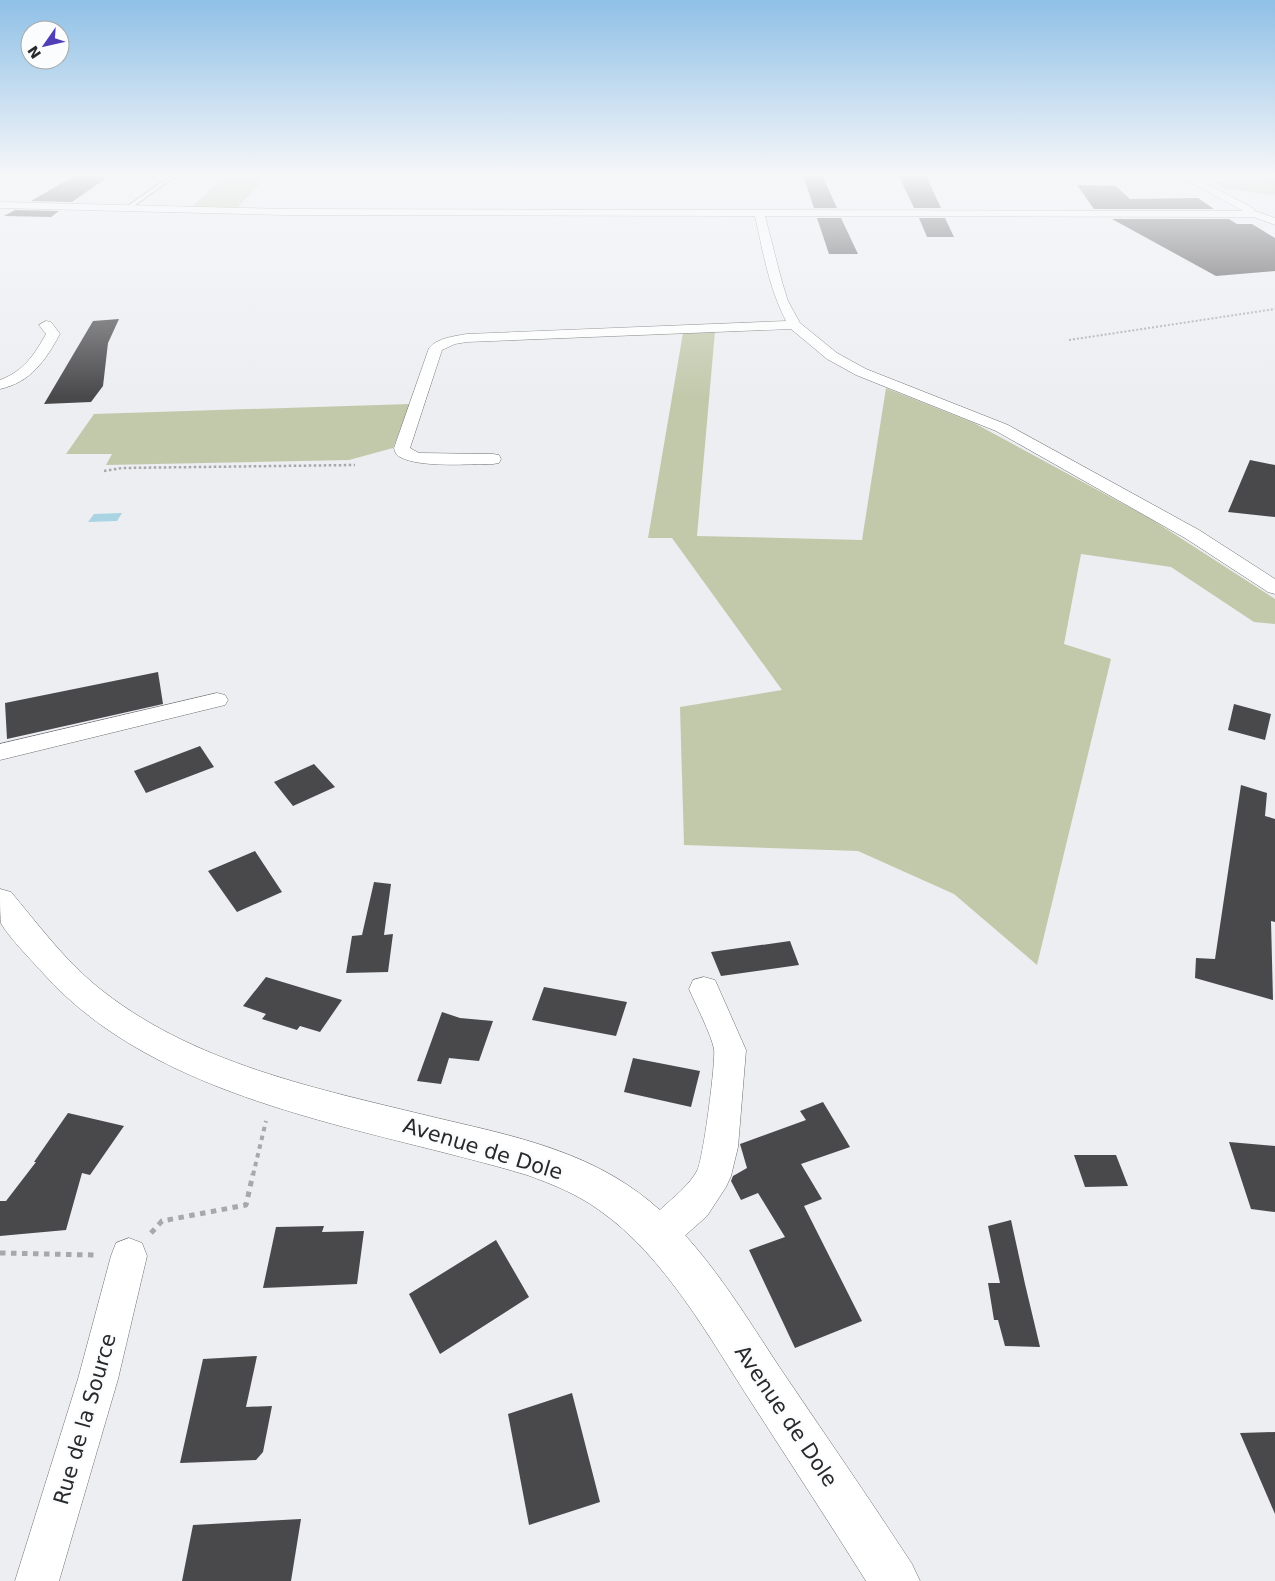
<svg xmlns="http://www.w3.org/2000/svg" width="1275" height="1581" viewBox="0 0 1275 1581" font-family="'DejaVu Sans',sans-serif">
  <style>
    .green { fill: #c2c9ab }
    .water { fill: #aad3e4 }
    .building { fill: #49484b }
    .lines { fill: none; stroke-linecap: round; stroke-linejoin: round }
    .lane-casing { stroke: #6d6f71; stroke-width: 2 }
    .street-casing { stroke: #6d6f71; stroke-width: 1 }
    .secondary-casing { stroke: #6d6f71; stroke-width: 1 }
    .path-far3 { stroke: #a6a8aa; stroke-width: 2; stroke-dasharray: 2 2; stroke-linecap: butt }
    .path-far2 { stroke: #a6a8aa; stroke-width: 2.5; stroke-dasharray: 2.5 2.5; stroke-linecap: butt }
    .path-far1 { stroke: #a6a8aa; stroke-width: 4; stroke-dasharray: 4.5 4.5; stroke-linecap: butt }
    .path { stroke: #a6a8aa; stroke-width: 5; stroke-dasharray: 5.5 5.5; stroke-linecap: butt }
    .lane { fill: #fff; fill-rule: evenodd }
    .street { fill: #fff; fill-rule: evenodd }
    .secondary { fill: #fff; fill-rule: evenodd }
    .labels { text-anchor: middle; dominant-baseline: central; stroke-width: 5; stroke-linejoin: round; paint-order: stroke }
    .near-street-label { font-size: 21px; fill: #28292a; stroke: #fafcfe }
  </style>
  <rect width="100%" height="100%" fill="#eceef1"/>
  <path class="green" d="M227,175H268L237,208L192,207Z
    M1115,175H1177L1183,179L1120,181Z
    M1275,179V195H1271L1223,188L1213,182Z
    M715,331L697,536L862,540L886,388L974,423L1151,519L1275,599V624L1254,622L1171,567L1081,554L1064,644L1111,659L1037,965L954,894L858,851L684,845L680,707L782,690L672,538H648L683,333Z
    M410,404L393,448L349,460L106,465L112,454H66L94,414Z"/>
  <path class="water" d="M122,513L117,521L88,522L94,514Z"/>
  <path class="building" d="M76,175H102L105,179L72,202L31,201Z
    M803,175H822L837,208H814Z
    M899,176H926L941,208H914Z
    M1077,185L1116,186L1130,199L1198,198L1214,209H1094Z
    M15,210L59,211L51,217L4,216Z
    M817,218H841L858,254H829Z
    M919,218H945L954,237H927Z
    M1112,219H1229L1237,224H1252L1275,238V271L1216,276Z
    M119,319L108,343L103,386L91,402L44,404L93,321Z
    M1250,460L1275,465V517L1228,512Z
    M158,672L163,704L7,739L5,703Z
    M1234,704L1271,714L1265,740L1228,730Z
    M200,746L214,767L146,793L134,771Z
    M314,764L335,787L293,806L274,782Z
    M1241,785L1267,793L1265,816L1275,819V922L1271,921L1273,1000L1195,978L1196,958L1215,959Z
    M255,851L282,892L237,912L208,871Z
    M374,882L391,884L384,935L393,934L388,972L346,973L352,936L362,935Z
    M790,941L799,965L721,976L711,952Z
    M266,977L342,1000L320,1032L300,1026L297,1030L262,1019L266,1014L243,1006Z
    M544,987L627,1002L616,1036L532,1020Z
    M442,1012L460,1018L493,1021L479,1061L449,1058L441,1084L417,1081Z
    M633,1058L700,1071L691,1107L624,1092Z
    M823,1102L850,1147L801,1164L822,1199L804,1206L862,1321L795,1348L749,1250L785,1237L758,1193L741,1200L731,1181L733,1176L747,1168L740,1144L806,1120L800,1111Z
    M68,1113L124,1126L90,1175L82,1173L66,1230L0,1236V1201H6L36,1162H34Z
    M1229,1142L1275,1146V1212L1251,1209Z
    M1074,1155H1116L1128,1186L1085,1187Z
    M1011,1220L1025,1284L1040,1347L1005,1346L998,1320H994L988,1283H1000L988,1226Z
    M324,1226L322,1232L364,1231L357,1284L263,1288L276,1227Z
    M496,1240L529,1297L440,1354L409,1294Z
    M257,1356L246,1407L272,1406L263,1452L256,1460L180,1463L203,1359Z
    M572,1393L600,1502L529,1525L508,1414Z
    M1275,1432V1514L1240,1433Z
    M301,1519L291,1581H182L193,1525Z"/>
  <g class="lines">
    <defs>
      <path id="lane" d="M172,175H179L167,182L130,209H126V207Z"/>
      <path id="street" d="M1178,175H1190L1253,208L1255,211L1275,218V225L1254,217L765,216L782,282L788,301L800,323L837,353L866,369L1008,425L1199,530L1275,579V594L1268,592L1185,538L996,431L856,375L827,359L791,329L467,342L455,344L442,350L410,448L419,453L493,454L499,455L501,459L499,463L493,464C469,464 420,468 400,457C396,455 395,452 394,448L429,348C437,338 455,336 467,334L786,321C769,288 763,252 755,216L286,215L0,208V202L286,209L1243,211Z
        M46,321L51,322L60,334C45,361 31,382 0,389V380C24,371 34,355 46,334L39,325Z
        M217,693L225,695L228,700L225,705L0,760V744Z
        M704,977L715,980L746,1050L738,1147L731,1176L726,1187L707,1216L671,1248L658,1254L645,1248L640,1236C651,1210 682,1197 697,1171C703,1161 716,1061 714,1049C711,1034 696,1005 689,989L693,980Z
        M129,1238L142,1243L147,1256L118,1379L59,1581H15L78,1379L111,1256L116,1243Z"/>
      <path id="secondary" d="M0,889L11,892C37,923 63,958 94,984C190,1064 319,1089 437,1118C501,1133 570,1147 626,1184C693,1227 737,1303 780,1368C824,1433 869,1498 912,1564L920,1581H866C829,1522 791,1464 753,1405C710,1339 665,1256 599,1210C577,1194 552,1184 527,1175C367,1127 158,1103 42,972C32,961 6,934 1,923C0,914 0,898 0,889Z"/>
    </defs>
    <use href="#lane" class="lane-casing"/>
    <use href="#street" class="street-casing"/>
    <use href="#secondary" class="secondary-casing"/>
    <path class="path-far3" d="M1069,340L1275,309"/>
    <path class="path-far2" d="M104,471L122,468L355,465"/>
    <path class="path-far1" d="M253,1175L266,1121"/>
    <path class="path" d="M151,1233L162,1221L246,1205L253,1174
      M0,1253L94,1255"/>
    <use href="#lane" class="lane"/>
    <use href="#street" class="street"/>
    <use href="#secondary" class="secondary"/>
  </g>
  <linearGradient id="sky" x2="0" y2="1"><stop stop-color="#8fc0e6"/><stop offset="0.44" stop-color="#f6f7f9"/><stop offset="1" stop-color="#f6f7f9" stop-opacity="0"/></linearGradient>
  <rect width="1275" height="397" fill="url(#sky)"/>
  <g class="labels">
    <g class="near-street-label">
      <text transform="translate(483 1149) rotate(17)">Avenue de Dole</text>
      <text transform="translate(786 1416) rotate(56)">Avenue de Dole</text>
      <text transform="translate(85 1419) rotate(-74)">Rue de la Source</text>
    </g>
  </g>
  <g transform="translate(45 45) rotate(236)"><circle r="24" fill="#fafcfe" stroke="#a6a8a9"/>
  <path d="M0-4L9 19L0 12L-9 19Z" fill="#4e3fb6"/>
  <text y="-8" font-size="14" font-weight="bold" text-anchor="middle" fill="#28292a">N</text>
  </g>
</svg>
